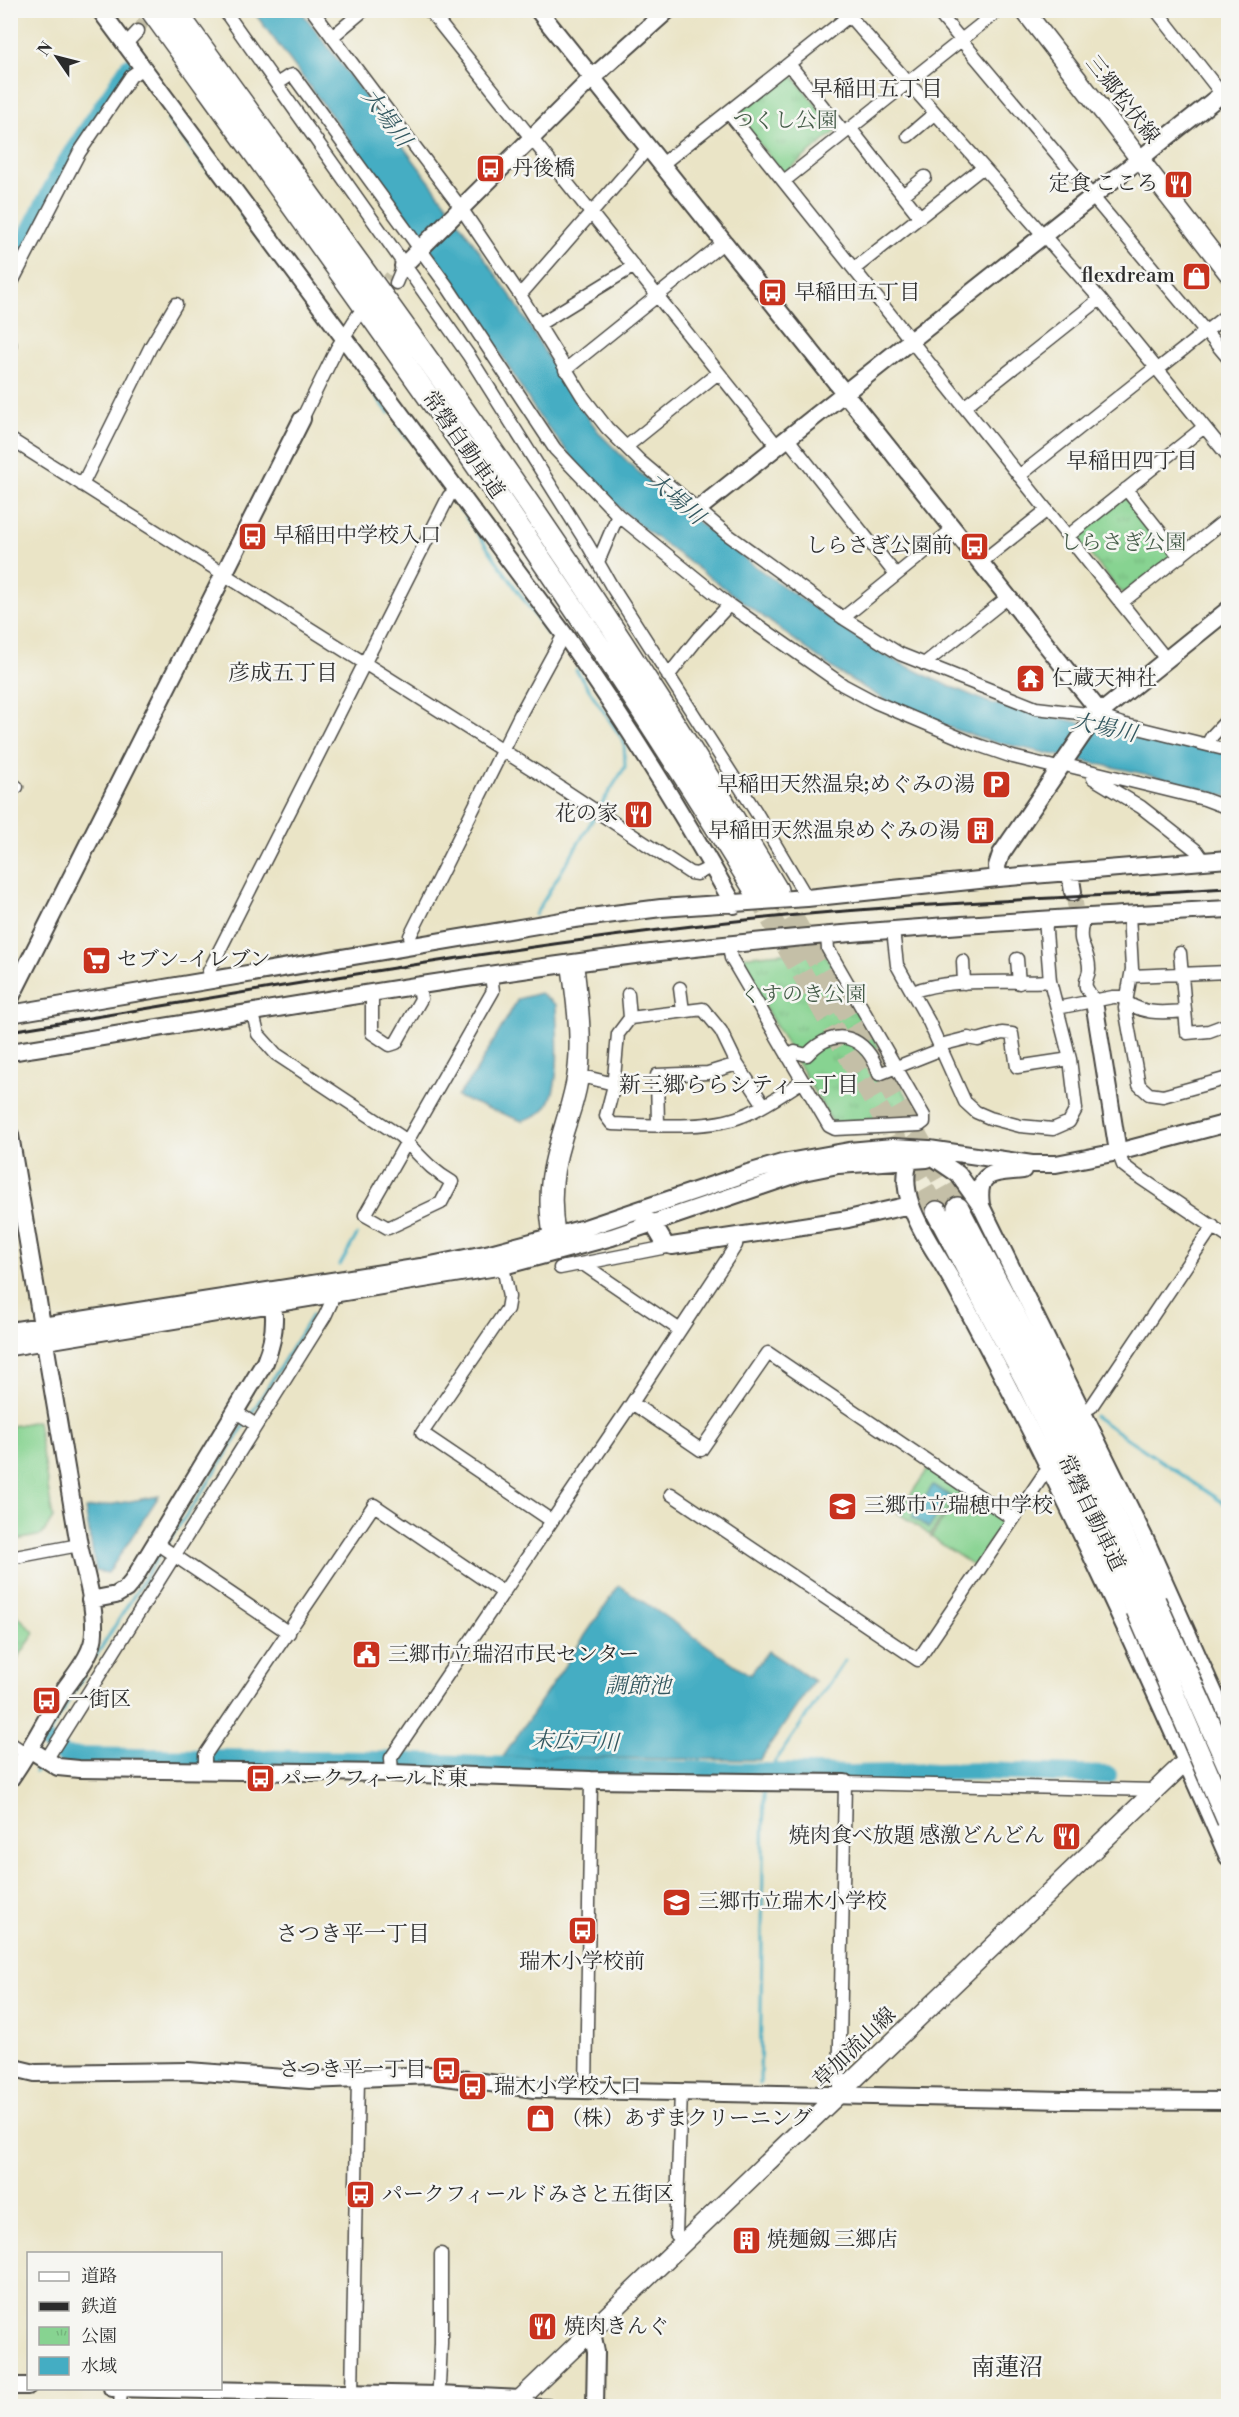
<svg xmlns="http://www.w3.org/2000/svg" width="1239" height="2417" viewBox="0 0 1239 2417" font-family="'Libre Bodoni','Noto Serif JP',serif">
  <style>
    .green { fill: #87d391; stroke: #597f5e; stroke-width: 1.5 }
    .park { fill: url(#park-tufts); stroke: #597f5e; stroke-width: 1.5 }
    .water { fill: #44adc3; stroke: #386c77; stroke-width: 1.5 }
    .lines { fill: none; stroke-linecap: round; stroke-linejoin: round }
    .stream { stroke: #44adc3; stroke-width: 3 }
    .river { stroke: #44adc3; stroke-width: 18 }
    .street-tunnel { stroke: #c4bfa7; stroke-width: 12; stroke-dasharray: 12 6; stroke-linecap: butt }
    .secondary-tunnel { stroke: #c4bfa7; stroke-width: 16; stroke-dasharray: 16 8; stroke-linecap: butt }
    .highway-tunnel { stroke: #c4bfa7; stroke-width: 21; stroke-dasharray: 21 10; stroke-linecap: butt }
    .street-casing { stroke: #484742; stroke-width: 15 }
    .secondary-casing { stroke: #484742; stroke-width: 20 }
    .primary-casing { stroke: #484742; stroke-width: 21 }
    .highway-casing { stroke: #484742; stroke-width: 24 }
    .street { stroke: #fff; stroke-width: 12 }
    .secondary { stroke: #fff; stroke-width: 16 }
    .primary { stroke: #fff; stroke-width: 18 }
    .highway { stroke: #fff; stroke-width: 21 }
    .rail { stroke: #2b2b2b; stroke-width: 3 }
    .highway-bridge-casing { stroke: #484742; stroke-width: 24; stroke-linecap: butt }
    .highway-bridge { stroke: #fff; stroke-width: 21 }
    .labels { text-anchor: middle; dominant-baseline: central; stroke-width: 5; stroke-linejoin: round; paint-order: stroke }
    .street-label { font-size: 21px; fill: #2b2b2b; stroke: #f6f6f2 }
    .park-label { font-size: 21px; fill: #475d4a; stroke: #f6f6f2 }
    .poi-label { font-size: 21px; fill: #2b2b2b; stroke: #f6f6f2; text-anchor: start }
    .neighbourhood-label { font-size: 22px; fill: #2b2b2b; stroke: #f6f6f2 }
    .water-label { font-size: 22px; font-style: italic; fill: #345860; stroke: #f6f6f2 }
    .quarter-label { font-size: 24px; fill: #2b2b2b; stroke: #f6f6f2 }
  </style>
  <defs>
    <pattern id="park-tufts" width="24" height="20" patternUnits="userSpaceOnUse" patternTransform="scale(1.5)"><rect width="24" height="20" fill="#87d391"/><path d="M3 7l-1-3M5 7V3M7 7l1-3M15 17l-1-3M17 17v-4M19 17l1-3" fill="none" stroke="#75b57d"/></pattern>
  </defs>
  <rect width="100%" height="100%" fill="#f6f6f2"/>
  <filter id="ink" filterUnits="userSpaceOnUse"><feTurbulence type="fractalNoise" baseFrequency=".0167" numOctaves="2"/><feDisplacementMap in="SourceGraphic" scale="12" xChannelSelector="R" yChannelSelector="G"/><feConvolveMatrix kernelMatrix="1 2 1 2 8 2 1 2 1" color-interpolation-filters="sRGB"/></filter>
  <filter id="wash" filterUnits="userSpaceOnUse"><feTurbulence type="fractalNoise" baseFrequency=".008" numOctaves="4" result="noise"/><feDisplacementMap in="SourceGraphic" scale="24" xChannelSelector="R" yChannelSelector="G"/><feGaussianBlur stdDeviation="1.35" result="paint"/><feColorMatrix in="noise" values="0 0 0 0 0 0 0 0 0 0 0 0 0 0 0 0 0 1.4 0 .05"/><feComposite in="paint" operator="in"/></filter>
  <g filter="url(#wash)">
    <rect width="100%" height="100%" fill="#eae4c6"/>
    <path class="green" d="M37,1421L53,1518L42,1535L11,1541V1426Z
      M928,1469L960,1491L930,1535L898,1513Z
      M962,1491L1005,1520L974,1566L931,1537Z"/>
    <path class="park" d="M788,70L837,131L783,174L734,112Z
      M1124,496L1172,552V557L1124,593L1120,591L1077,539V534Z
      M822,949L919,1117L916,1121L837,1125L832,1122L737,960L739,957Z
      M11,1609L35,1633L11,1668Z"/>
    <path class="water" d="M253,11H301L448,206L515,302L568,391L601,435L635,469L694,519L753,565L874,650L933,679L990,703L1228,754V797L1173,780L990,741L953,729L885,700L838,672L635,522L593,483L538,415L486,330L421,235Z
      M540,993L556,1005C557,1031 563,1092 543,1111C538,1116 528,1118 522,1121L457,1097L475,1073L518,999Z
      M933,1485L950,1496L929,1528L912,1517Z
      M159,1496L108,1573L96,1571L85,1509Z
      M619,1585L750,1675L768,1651L814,1681L760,1760L503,1757Z"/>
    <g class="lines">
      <path class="stream" d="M168,120L210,173
        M241,215L278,264
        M301,295L324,326
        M363,379L389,413
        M398,425L407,438
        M417,451L443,486
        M453,499L462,512
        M466,517L549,636
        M576,670L624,742L625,767L599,808
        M535,915L596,814
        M340,1265L357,1235
        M250,1416L312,1315
        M1094,1416L1228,1506
        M165,1546L205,1488L247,1421
        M96,1656L161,1552
        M45,1740L83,1677
        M35,1772L39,1767
        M768,1772L845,1660
        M760,2084L764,1788"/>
      <path class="river" d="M10,269L64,165L129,66
        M45,1740L65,1756L378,1760L480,1765L851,1774L983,1771L1108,1775"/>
    </g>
  </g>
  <g filter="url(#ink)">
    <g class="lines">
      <path class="street-tunnel" d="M138,31L151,10
        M376,294L391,276"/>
      <path class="secondary-tunnel" d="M1073,892L1080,931"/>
      <path class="highway-tunnel" d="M777,890L958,1208
        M756,892L937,1212"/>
      <defs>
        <path id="street" d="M224,10L469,356L588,545L612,587L756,812L807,898
          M312,10L461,208L520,295L583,397L607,428L640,461L727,534L843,618L900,654L1036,708L1096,715L1122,724L1228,750
          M429,10L778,447
          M844,10L1100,299L1228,456
          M936,10L1228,358
          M1156,10L1228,102
          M332,37L364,10
          M124,46L138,31
          M789,64L844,133
          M277,84L289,76L293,75L447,286L555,449L618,515L729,605L843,685L875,702L972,743L1013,757L1058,768
          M728,112L1166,659
          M850,128L920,217
          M908,136L935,113
          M661,165L849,16
          M784,181L999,10
          M903,195L925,177
          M854,269L983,167
          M396,283L403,266
          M10,286L79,153L131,76L141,69
          M520,295L648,148
          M538,325L634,266
          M10,343V346
          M565,370L723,243
          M1157,370L1228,314
          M964,407L1100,299
          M302,419L337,348L358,315
          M10,439L540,774L690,873L697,874L713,866
          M788,439L896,575
          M626,447L718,373
          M1019,476L1155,368
          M82,485L151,346L176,304
          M1126,489L1180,557
          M1068,536L1204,427
          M598,562L618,515
          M980,563L1047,510
          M1121,603L1228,518
          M843,618L953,529
          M924,664L1007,598
          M668,676L699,637L729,605
          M1208,743L1212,736L1228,719
          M1061,764L1204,799L1228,808
          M1093,778L1141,807L1197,851L1204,861
          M10,782L17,787
          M1129,914L1132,969L1125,1008L1139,1085L1149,1094L1163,1096L1228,1078
          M1082,925C1077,947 1089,949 1089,968C1090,975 1084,979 1086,987C1088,992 1091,995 1094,999
          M893,930L897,965L929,1022L965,1102L976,1112L990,1118L1020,1126L1053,1129L1069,1122L1076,1109L1070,1059L1050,981L1045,919
          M412,945L410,936L521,713L564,634
          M729,945L731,958L829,1126L835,1129L920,1125L924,1122V1116L828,949L827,936
          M1180,953L1187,1033L1209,1031L1228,1024
          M1017,959L1019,983
          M963,961L964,983
          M1131,976L1228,972
          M211,979L209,971L449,496L457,490
          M680,988L683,1011
          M913,992C948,977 1011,984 1050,981
          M372,994V1033L390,1045L396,1043L421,999L419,986
          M628,994L630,1018
          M1057,1008L1113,997H1121C1138,1015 1162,1013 1185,1011
          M253,1014L258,1034L276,1054L400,1136C420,1155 428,1168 452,1182L441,1203L388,1228L365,1215L493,991L491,975
          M940,1045L968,1038L978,1040L1002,1033L1012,1034L1017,1067L1070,1059
          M788,1057L795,1052L807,1055C835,1024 867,1036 879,1074L942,1049
          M582,1076L614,1084
          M764,1105L737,1064L721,1031L703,1009L630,1018L618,1034L613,1089L606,1116L612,1124C650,1125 708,1130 742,1116C764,1108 783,1093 803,1081
          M658,1125L657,1075L708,1073L737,1064
          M1118,1152L1123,1165L1136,1175L1228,1237
          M559,1236C553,1203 555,1172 565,1140C570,1121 578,1103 581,1083C587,1043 582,1003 577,963
          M550,1237C538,1174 559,1143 572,1084C580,1045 573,1003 568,964
          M737,1237L736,1245L729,1256L632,1403L701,1450L768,1353L1013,1519
          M583,1264L680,1330
          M503,1266L509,1297L507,1309L422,1433L552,1521
          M560,1268L672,1246
          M1083,1411L1091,1407L1213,1226
          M236,1412L256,1425
          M671,1494L918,1660L1044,1474L1050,1469
          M156,1543L289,1633
          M10,1558L79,1545
          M10,1743L19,1749
          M46,1760L325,1316L331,1303V1295
          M205,1770V1755L374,1505L504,1593
          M392,1773L391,1758L632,1403
          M586,2090L591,1780
          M681,2092L676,2234L684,2242
          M839,2094L845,1783L1157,1790
          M352,2394L358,2078
          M521,2399L532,2405L574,2406
          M120,2406L121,2389
          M438,2406L441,2343V2254"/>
        <path id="secondary" d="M100,10L564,634C625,721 682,812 734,905
          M538,10L1100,712
          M403,266L592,78L668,10
          M697,510L1228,89
          M1070,873L1073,892
          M998,878L997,866L1001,854L1094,718L1228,610
          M10,999L302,419
          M1095,1008L1118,1152
          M10,1014L567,920L661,908L807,898L998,878L1228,859
          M10,1052C224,1018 436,979 651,953C842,930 1036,920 1228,909
          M10,1135L79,1545C85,1573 95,1603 94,1632C94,1655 72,1677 60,1696C43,1724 29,1753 10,1779
          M913,1151C890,1195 931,1242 951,1279C1054,1467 1143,1662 1228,1857
          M936,1159L958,1174L981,1206L1147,1543L1228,1724
          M981,1205C976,1169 996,1173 1023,1170
          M644,1218L653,1224L665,1244L672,1246L848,1219L910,1205
          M10,1331L421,1267L490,1253L585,1228L748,1173L782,1163L849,1151L893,1147L929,1149L1032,1164H1056L1118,1152L1228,1123
          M10,1347L503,1266L612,1237L803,1172L838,1165L927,1159
          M90,1600L116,1595L126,1589L132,1582L265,1362C273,1343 276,1325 273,1304
          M31,1750L58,1767L79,1769L392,1773L591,1780L845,1783
          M10,2067L35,2073L188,2071L310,2080L431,2075L534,2089L1064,2100L1228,2101
          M592,2332L596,2352L595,2406
          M10,2386H28
          M112,2388L438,2395L521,2399"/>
        <path id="primary" d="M1024,10L1228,273
          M513,2406L1228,1721"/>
        <path id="highway" d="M151,10C360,300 571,587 756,892
          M175,10C286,164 399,316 507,472C602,608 692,748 777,890
          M958,1208L1042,1368L1155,1601
          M937,1212L1025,1378L1137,1610"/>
      </defs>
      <use href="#street" class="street-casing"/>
      <use href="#secondary" class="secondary-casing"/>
      <use href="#primary" class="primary-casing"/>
      <use href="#highway" class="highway-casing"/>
      <use href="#street" class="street"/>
      <use href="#secondary" class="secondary"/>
      <use href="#primary" class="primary"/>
      <use href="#highway" class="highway"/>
      <path class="rail" d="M10,1031C246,993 481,950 718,923C887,904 1058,899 1228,888"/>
      <defs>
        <path id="highway-bridge" d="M1155,1601L1228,1765
          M1137,1610L1228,1821"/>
      </defs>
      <use href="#highway-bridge" class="highway-bridge-casing"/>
      <use href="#highway-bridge" class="highway-bridge"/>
    </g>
  </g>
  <defs>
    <symbol id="bus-square" viewBox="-11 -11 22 22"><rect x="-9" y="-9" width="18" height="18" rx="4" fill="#c8321e" stroke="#f6f6f2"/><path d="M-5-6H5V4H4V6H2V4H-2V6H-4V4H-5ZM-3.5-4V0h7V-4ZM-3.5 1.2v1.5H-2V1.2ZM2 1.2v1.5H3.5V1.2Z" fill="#fff"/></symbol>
    <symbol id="restaurant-square" viewBox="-11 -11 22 22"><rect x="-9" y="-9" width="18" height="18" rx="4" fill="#c8321e" stroke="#f6f6f2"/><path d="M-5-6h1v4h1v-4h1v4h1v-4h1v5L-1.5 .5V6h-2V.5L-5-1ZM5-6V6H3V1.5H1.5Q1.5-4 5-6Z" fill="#fff"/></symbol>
    <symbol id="shop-square" viewBox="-11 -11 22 22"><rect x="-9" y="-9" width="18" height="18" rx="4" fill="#c8321e" stroke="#f6f6f2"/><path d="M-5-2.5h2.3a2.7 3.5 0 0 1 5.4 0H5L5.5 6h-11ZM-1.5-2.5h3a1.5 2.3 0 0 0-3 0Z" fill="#fff"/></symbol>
    <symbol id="temple-square" viewBox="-11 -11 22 22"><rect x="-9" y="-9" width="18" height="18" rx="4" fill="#c8321e" stroke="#f6f6f2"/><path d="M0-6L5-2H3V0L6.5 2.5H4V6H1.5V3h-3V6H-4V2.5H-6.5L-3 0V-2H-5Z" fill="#fff"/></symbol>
    <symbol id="parking-square" viewBox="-11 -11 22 22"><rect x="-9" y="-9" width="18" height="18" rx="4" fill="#c8321e" stroke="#f6f6f2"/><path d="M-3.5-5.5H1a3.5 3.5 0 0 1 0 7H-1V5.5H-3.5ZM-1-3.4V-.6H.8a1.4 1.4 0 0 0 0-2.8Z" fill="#fff"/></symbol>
    <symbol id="building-square" viewBox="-11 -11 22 22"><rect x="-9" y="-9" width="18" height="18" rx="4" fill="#c8321e" stroke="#f6f6f2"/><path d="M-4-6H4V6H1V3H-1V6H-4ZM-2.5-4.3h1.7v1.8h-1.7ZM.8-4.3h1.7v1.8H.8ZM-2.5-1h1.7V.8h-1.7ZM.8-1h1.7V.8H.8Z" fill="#fff"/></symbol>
    <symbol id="supermarket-square" viewBox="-11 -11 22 22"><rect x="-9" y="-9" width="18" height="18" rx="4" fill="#c8321e" stroke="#f6f6f2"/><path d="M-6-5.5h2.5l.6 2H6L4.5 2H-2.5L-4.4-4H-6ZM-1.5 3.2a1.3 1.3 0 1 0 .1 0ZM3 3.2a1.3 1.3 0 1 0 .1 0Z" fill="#fff"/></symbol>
    <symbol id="school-square" viewBox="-11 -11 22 22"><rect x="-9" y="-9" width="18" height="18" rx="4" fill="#c8321e" stroke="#f6f6f2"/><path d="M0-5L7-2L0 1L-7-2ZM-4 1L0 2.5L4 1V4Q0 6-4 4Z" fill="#fff"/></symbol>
    <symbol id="civic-square" viewBox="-11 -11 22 22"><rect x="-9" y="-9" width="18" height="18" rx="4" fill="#c8321e" stroke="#f6f6f2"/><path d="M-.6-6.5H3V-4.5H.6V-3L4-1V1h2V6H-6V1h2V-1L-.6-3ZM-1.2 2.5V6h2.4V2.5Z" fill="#fff"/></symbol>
  </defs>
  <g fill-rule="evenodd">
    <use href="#bus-square" x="474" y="152" width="33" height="33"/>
    <use href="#restaurant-square" x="1162" y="168" width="33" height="33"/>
    <use href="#shop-square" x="1180" y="260" width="33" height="33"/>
    <use href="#bus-square" x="756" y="276" width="33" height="33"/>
    <use href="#bus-square" x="236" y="520" width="33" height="33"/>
    <use href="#bus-square" x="958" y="530" width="33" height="33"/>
    <use href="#temple-square" x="1014" y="662" width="33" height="33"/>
    <use href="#parking-square" x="980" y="768" width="33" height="33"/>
    <use href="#restaurant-square" x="622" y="798" width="33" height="33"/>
    <use href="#building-square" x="964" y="814" width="33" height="33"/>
    <use href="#supermarket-square" x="80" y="944" width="33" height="33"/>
    <use href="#school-square" x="826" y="1490" width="33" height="33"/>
    <use href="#civic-square" x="350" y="1638" width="33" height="33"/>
    <use href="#bus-square" x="30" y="1684" width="33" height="33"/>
    <use href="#bus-square" x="244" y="1762" width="33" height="33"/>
    <use href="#restaurant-square" x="1050" y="1820" width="33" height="33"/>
    <use href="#school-square" x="660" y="1886" width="33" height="33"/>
    <use href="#bus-square" x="566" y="1914" width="33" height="33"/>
    <use href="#bus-square" x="430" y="2054" width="33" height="33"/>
    <use href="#bus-square" x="456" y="2070" width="33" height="33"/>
    <use href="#shop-square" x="524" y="2102" width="33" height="33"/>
    <use href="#bus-square" x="344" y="2178" width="33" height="33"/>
    <use href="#building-square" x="730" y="2224" width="33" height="33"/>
    <use href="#restaurant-square" x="526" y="2310" width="33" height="33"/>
  </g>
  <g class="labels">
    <g class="street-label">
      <text transform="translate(1122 100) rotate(52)">三郷松伏線</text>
      <text transform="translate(463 445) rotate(55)">常磐自動車道</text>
      <text transform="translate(1091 1513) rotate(64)">常磐自動車道</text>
      <text transform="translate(855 2048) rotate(-44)">草加流山線</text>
    </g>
    <g class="park-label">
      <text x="785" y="121">つくし公園</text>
      <text x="1123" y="543">しらさぎ公園</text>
      <text x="803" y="995">くすのき公園</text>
    </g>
    <g class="poi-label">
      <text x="512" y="169">丹後橋</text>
      <text x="1158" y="184" text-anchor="end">定食 こころ</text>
      <text x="1175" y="276" text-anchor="end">flexdream</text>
      <text x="794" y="293">早稲田五丁目</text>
      <text x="273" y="536">早稲田中学校入口</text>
      <text x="953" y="546" text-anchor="end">しらさぎ公園前</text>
      <text x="1052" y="679">仁蔵天神社</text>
      <text x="975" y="785" text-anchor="end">早稲田天然温泉;めぐみの湯</text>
      <text x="618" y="814" text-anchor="end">花の家</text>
      <text x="960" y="831" text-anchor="end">早稲田天然温泉めぐみの湯</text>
      <text x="117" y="960">セブン-イレブン</text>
      <text x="864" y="1506">三郷市立瑞穂中学校</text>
      <text x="388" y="1655">三郷市立瑞沼市民センター</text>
      <text x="68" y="1700">一街区</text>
      <text x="281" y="1779">パークフィールド東</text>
      <text x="1045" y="1836" text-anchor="end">焼肉食べ放題 感激どんどん</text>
      <text x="698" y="1902">三郷市立瑞木小学校</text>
      <text x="582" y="1962" text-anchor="middle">瑞木小学校前</text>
      <text x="426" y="2070" text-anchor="end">さつき平一丁目</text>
      <text x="494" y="2087">瑞木小学校入口</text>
      <text x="561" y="2119">（株）あずまクリーニング</text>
      <text x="382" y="2195">パークフィールドみさと五街区</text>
      <text x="767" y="2240">焼麺劔 三郷店</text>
      <text x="564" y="2327">焼肉きんぐ</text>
    </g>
    <g class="neighbourhood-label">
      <text x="877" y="89">早稲田五丁目</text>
      <text x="1132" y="461">早稲田四丁目</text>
      <text x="283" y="673">彦成五丁目</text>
      <text x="739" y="1085">新三郷ららシティ一丁目</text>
      <text x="353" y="1934">さつき平一丁目</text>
    </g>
    <g class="water-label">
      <text transform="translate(386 118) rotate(53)">大場川</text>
      <text transform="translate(676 499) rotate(41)">大場川</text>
      <text transform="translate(1104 728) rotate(12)">大場川</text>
      <text x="638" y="1686">調節池</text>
      <text transform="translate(575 1742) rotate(2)">末広戸川</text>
    </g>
    <g class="quarter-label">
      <text x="1007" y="2368">南蓮沼</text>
    </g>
  </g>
  <rect width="1239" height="2417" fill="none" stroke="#f6f6f2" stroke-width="36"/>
  <rect x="27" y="2252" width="195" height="138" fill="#f6f6f2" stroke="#a5a5a2" stroke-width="1.5"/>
  <rect x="39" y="2272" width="30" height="9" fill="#ffffff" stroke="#a5a5a2" stroke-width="1.5"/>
  <text x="81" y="2282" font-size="18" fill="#2b2b2b">道路</text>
  <rect x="39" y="2302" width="30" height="9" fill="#2b2b2b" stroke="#a5a5a2" stroke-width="1.5"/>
  <text x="81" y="2312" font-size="18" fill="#2b2b2b">鉄道</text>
  <rect x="39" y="2327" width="30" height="18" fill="url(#park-tufts)" stroke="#a5a5a2" stroke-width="1.5"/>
  <text x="81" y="2342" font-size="18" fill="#2b2b2b">公園</text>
  <rect x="39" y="2357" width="30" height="18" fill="#44adc3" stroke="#a5a5a2" stroke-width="1.5"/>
  <text x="81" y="2372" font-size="18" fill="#2b2b2b">水域</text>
  <g transform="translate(57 57) rotate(305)" stroke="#f6f6f2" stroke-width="4.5" paint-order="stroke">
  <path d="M0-4.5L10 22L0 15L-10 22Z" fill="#2b2b2b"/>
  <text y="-9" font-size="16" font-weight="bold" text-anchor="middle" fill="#2b2b2b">N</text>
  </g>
</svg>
